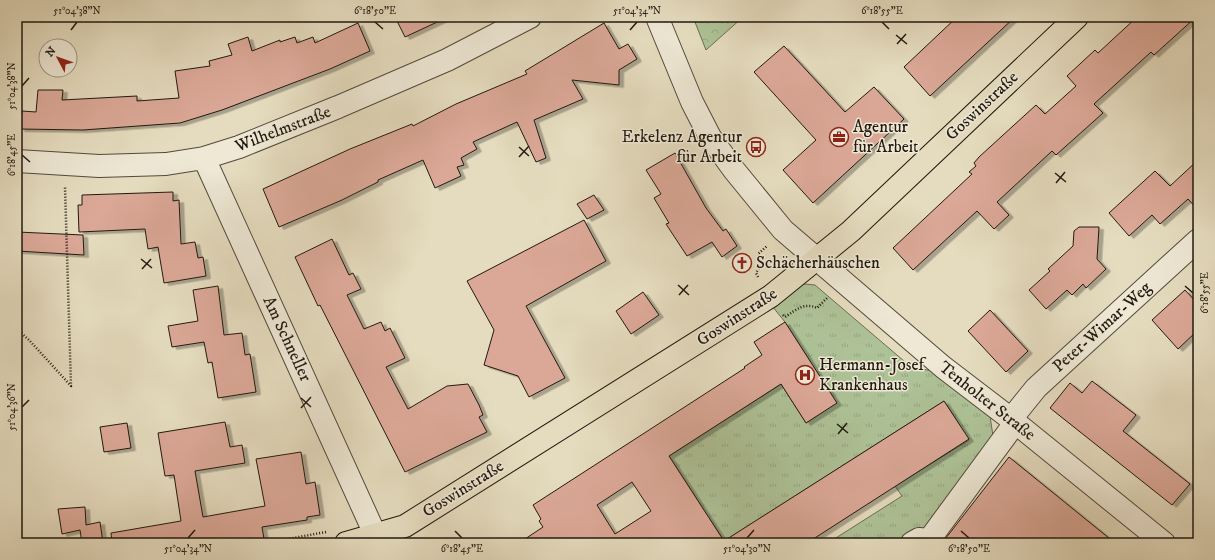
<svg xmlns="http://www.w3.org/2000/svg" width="1215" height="560" viewBox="0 0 1215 560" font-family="'IM FELL DW Pica',serif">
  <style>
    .grass { fill: url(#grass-tufts); stroke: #686e54 }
    .forest { fill: url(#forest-crowns); stroke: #686e54 }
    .building { fill: #dba897; stroke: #211910; fill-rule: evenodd; filter: url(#shadow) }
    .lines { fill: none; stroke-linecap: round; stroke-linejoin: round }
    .minor-casing { stroke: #524a3c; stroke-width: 24 }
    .major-casing { stroke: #211910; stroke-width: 24 }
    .path { stroke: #211910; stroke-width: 2.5; stroke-dasharray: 1 2; stroke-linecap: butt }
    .minor { stroke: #eee8d5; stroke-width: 22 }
    .major { stroke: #e5dcbf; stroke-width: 22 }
    .ticks { fill: none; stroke: #211910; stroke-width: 1.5 }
    .labels { text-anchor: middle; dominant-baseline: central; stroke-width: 3; stroke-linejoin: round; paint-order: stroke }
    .street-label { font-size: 17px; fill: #211910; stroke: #eee8d5 }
    .poi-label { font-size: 17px; fill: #211910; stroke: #eee8d5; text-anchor: start }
    .neatline { fill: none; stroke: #211910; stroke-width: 1.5 }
    .ticks-label { font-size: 10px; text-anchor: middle; fill: #211910 }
  </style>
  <defs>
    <pattern id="grass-tufts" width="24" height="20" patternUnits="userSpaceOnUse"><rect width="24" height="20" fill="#aec297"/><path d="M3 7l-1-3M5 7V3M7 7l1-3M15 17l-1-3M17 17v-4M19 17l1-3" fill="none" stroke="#95a681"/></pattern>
    <pattern id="forest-crowns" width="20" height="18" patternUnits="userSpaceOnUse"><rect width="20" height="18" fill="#aec297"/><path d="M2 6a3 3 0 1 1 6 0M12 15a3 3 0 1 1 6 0" fill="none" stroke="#95a681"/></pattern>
    <filter id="shadow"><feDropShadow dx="4.5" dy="2.5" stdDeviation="0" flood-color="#0004"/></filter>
  </defs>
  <rect width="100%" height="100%" fill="#e5dcbf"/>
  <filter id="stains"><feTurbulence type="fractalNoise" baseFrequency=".005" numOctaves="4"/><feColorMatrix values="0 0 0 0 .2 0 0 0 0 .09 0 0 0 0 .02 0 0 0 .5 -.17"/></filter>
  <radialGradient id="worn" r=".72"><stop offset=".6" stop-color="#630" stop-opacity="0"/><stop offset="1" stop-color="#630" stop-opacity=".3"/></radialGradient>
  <path class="grass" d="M805,284L815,285L911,367L944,373L990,416L993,436L937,543H828L902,496L895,486L969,440L944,401L724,541L669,456L781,384L806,423L836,403L785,322L772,306L796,287Z"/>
  <path class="forest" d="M693,17H743L706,50Z"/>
  <path class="building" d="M395,17H448L405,37Z
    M957,17H1015L930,96L904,67Z
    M1137,17H1196L1154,55L1151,52L1094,104L1103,113L1056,155L1052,151L997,202L1009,215L994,229L977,211L913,270L893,248L972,174L969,172L976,166L974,163L979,157L1036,105L1045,114L1076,86L1067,76L1095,50L1098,53Z
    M358,23L370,51L330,69L222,110L180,123L83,130L20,129L22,111L36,112L38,90H63L62,100L137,96V101L179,98L175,71L210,66L209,61L232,55L228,44L248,37L252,51L280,40V42L295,37L297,43L313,37L315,43Z
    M604,23L619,49L628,44L637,59L619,70V85L572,80L583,99L534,120L546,158L536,162L517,122L473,142L477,149L461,158L464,165L457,167L461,176L435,188L423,160L378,180V182L342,200L279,227L263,189L350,149L412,124L413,126L456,104L527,74L525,71Z
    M784,46L845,112L874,87L904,119L813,203L783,170L816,140L754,72Z
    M675,153L706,208L723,231L726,229L737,246L722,257L712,242L687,256L666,224L669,223L654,198L661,194L646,170Z
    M1198,160V210L1188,199L1160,224L1152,215L1129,236L1109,213L1155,171L1170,186Z
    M173,192V201L179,200L181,244L195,242L198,258L203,257L206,276L164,283L158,247L148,249L145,229L79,232L78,205H82V195Z
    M594,195L604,210L587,219L577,204Z
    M584,220L606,261L526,306L565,378L529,397L518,376L484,365L494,330L467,281Z
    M1079,227H1099L1097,259L1106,269L1086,288L1083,284L1072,295L1067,290L1046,309L1029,290L1050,271L1048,269L1073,246L1074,231Z
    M17,232L83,235L84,255L17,251Z
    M332,239L349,275L353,273L361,289L347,295L364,329L381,322L385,331L390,328L405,358L386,367L408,409L447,386L468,384L479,405L483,415L479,417L487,432L405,472L320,305L318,306L295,257Z
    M218,286L224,335L242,333L245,355L250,354L256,392L218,398L212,362L208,363L204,342L172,347L168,326L198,321L193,290Z
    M1185,290L1198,304V330L1178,349L1152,320Z
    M643,292L659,315L631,334L616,311Z
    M990,310L1028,351L1006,372L968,331Z
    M785,322L837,403L806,423L781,384L669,456L724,541L944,401L969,439L807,543H519L543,527L539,521L541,519L533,505L745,368L744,367L762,355L754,342ZM632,482L651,511L615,534L597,505Z
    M1092,381L1136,415L1123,431L1190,484L1172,505L1050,408L1070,383L1082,393Z
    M225,422L230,447L242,445L245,463L195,471L203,517L265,506L256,459L301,452L306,484L315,482L320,515L307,517V520L262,527L264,539L241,543H112L111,533L181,521L174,475L165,476L158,433Z
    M127,423L131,448L104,452L100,427Z
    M1009,457L1115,543H942Z
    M85,507L86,525L100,522L103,543H82L80,530L62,534L58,509Z"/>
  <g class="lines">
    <defs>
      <path id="minor" d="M657,17L692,102L710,137L734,170L783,230L943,367L1011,419L1164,543
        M204,158L379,543
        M17,161L99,166L166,164L204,158L239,147L338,107L447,60L530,17
        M1011,419L1036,388L1198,240
        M912,543L919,539L929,540L1015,423"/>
      <path id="major" d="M346,543L405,526L771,296L851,231L1077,17"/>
    </defs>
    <use href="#minor" class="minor-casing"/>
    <use href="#major" class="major-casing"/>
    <path class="path" d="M857,255L860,264L858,266
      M758,277L756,273L762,263L758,254L767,246
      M783,315L785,317C796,310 804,302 817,308L828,297
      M17,329L29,340L71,386L65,187
      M266,543L326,532"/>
    <use href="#minor" class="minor"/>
    <use href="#major" class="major"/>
  </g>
  <path class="ticks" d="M375,22L383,29M882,22L889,29M71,30L77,22M630,30L637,22M896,35L907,44M897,44L906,34M22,86L29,78M519,147L529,156M22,155L30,162M519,157L529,146M1055,173L1066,182M1056,183L1065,172M141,259L152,268M142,269L151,259M678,285L689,295M1185,286L1193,293M679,295L688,285M301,398L311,407M22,407L29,400M301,408L311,397M837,424L848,433M838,434L847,423M455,531L462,538M961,531L969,538M188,538L195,530M747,538L754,530"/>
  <defs>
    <symbol id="office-ring" viewBox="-11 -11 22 22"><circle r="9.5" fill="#eee8d5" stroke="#8f2418" stroke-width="1.5"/><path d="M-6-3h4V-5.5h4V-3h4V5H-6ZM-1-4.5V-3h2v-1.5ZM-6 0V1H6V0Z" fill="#8f2418"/></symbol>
    <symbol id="bus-ring" viewBox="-11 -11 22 22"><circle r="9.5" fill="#eee8d5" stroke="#8f2418" stroke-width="1.5"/><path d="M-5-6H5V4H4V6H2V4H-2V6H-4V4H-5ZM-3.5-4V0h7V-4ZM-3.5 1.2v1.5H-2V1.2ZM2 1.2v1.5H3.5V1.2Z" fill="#8f2418"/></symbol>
    <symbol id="church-ring" viewBox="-11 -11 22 22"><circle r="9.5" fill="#eee8d5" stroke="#8f2418" stroke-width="1.5"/><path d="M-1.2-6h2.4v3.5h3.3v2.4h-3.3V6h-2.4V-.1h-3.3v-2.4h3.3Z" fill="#8f2418"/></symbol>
    <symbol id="hospital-ring" viewBox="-11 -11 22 22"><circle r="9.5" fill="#eee8d5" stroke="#8f2418" stroke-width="1.5"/><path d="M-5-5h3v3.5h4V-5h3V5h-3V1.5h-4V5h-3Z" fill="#8f2418"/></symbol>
  </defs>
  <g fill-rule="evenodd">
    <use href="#office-ring" x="828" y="126" width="22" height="22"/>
    <use href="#bus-ring" x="745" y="136" width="22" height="22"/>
    <use href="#church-ring" x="731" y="252" width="22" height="22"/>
    <use href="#hospital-ring" x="794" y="364" width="22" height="22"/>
  </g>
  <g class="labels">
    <g class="street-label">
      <text transform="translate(982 106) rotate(-43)">Goswinstraße</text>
      <text transform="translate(283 129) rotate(-21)">Wilhelmstraße</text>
      <text transform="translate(737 317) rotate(-33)">Goswinstraße</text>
      <text transform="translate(1102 327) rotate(-42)">Peter-Wimar-Weg</text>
      <text transform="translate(287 339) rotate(65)">Am Schneller</text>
      <text transform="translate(987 401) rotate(38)">Tenholter Straße</text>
      <text transform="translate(463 489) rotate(-32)">Goswinstraße</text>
    </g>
    <g class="poi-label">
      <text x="853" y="127">Agentur<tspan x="853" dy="20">für Arbeit</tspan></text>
      <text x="742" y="137" text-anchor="end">Erkelenz Agentur<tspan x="742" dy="20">für Arbeit</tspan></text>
      <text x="756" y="263">Schächerhäuschen</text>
      <text x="819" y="365">Hermann-Josef<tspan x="819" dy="20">Krankenhaus</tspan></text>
    </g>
  </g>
  <rect width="1215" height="560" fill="none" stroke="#e5dcbf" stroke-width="44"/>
  <g transform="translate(58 58) rotate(311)"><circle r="19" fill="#eee8d5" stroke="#9c9586"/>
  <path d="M0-3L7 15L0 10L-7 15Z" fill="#8f2418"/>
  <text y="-6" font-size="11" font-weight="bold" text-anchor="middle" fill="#211910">N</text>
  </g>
  <rect x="22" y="22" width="1171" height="516" class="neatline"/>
  <g class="ticks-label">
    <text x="77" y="14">51°04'38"N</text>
    <text x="375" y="14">6°18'50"E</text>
    <text x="637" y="14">51°04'34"N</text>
    <text x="882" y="14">6°18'55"E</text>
    <text transform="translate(11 86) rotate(-90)" y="4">51°04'38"N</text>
    <text transform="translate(11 155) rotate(-90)" y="4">6°18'45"E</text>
    <text transform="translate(1204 293) rotate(-90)" y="4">6°18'55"E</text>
    <text transform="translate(11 407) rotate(-90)" y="4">51°04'36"N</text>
    <text x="188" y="552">51°04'34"N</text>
    <text x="462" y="552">6°18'45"E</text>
    <text x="747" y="552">51°04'30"N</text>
    <text x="969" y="552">6°18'50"E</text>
  </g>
  <rect width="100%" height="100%" filter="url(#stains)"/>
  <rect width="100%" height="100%" fill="url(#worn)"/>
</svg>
